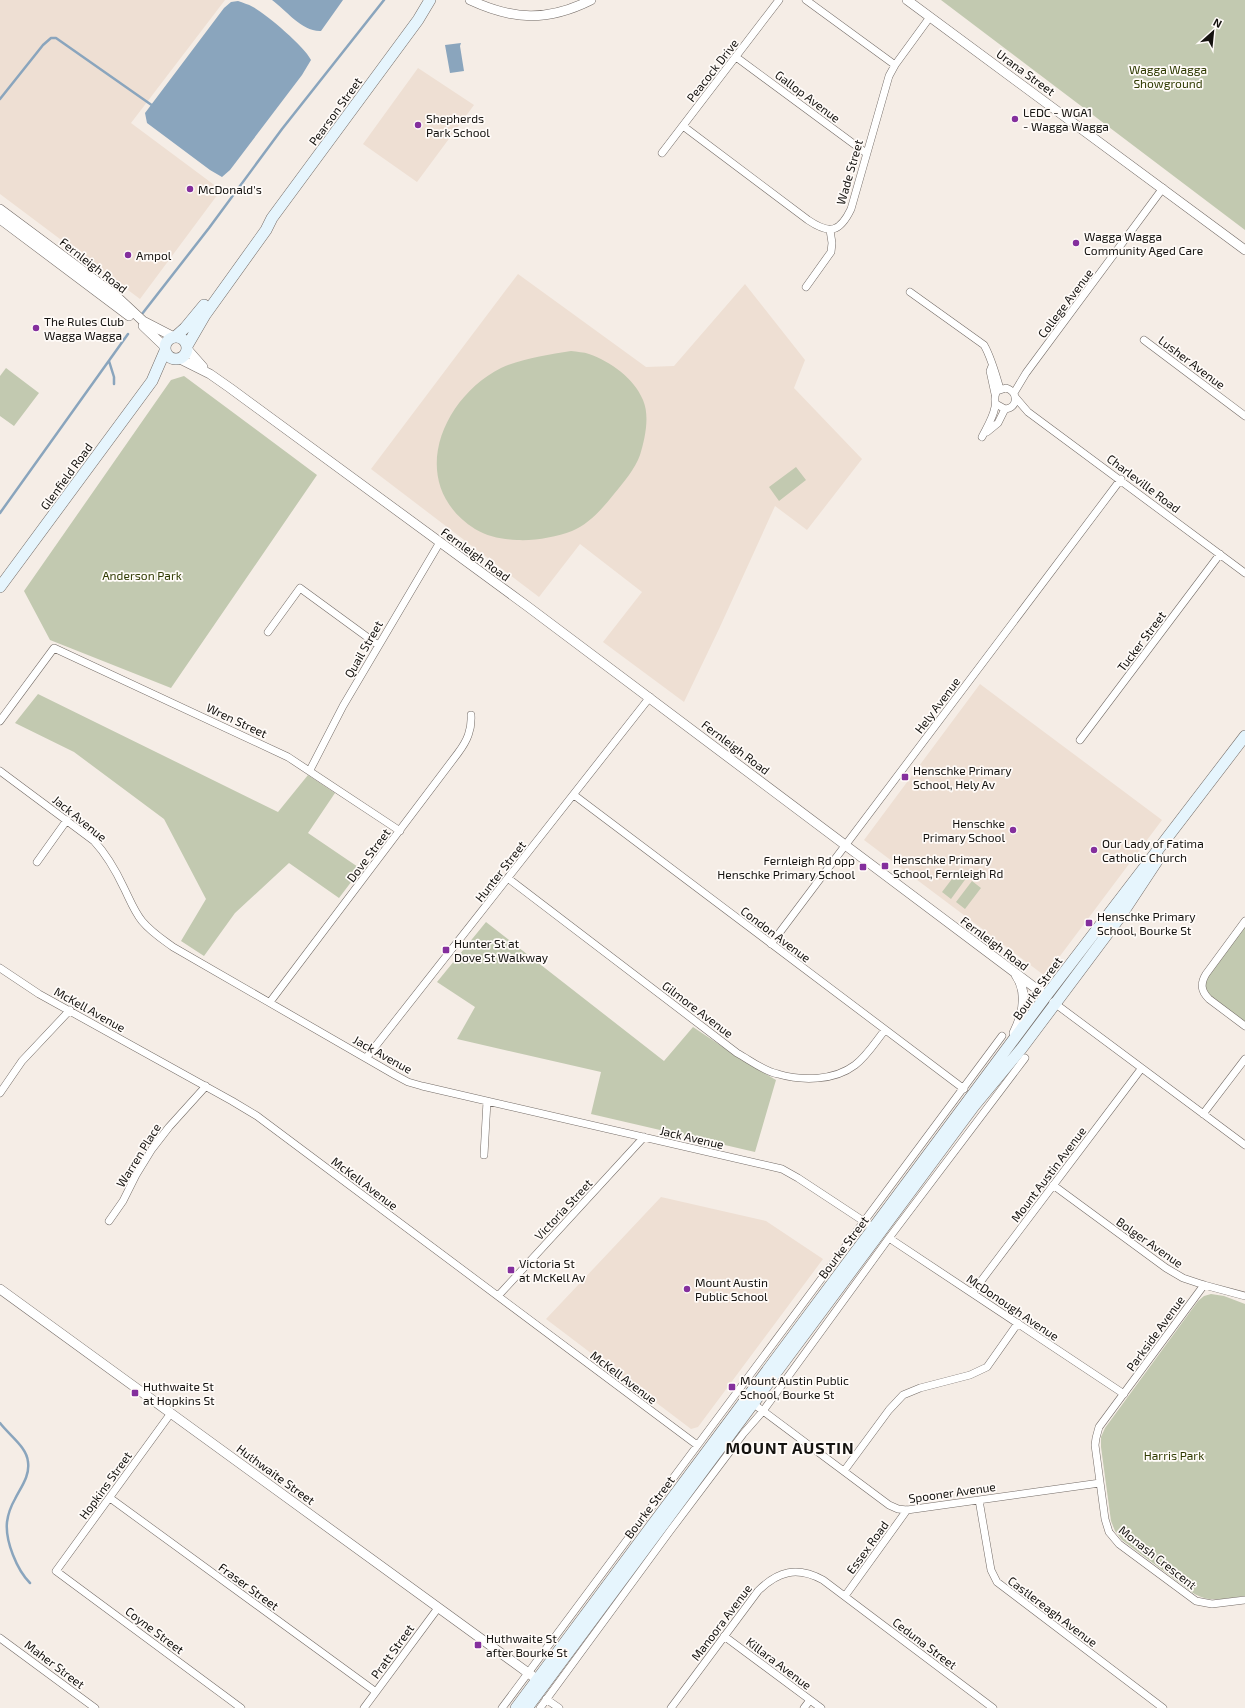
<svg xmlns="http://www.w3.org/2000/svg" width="1245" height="1708" viewBox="0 0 1245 1708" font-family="'Exo 2',sans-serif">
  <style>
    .built { fill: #eedfd3 }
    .green { fill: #c2c9b0 }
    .water { fill: #8aa5bd }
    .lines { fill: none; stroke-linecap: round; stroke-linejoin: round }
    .stream { stroke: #8aa5bd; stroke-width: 2.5 }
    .minor-casing { stroke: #736b66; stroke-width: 8 }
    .tertiary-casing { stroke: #736b66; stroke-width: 10 }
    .secondary-casing { stroke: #736b66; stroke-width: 12 }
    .minor { stroke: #fff; stroke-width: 7 }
    .tertiary { stroke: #fff; stroke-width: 9 }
    .secondary { stroke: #e6f5fd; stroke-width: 11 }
    .poi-dot { fill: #842f9d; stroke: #fffbf8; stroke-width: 1.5 }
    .labels { text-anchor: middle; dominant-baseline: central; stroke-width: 3.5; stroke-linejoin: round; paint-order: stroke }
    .park-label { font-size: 12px; fill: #303b03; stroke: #fffbf8 }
    .street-label { font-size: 12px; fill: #14120f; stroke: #fffbf8 }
    .poi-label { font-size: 12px; fill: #14120f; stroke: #fffbf8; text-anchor: start }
    .district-label { font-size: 16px; font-weight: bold; letter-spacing: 1px; fill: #14120f; stroke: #fffbf8 }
  </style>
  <rect width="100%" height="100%" fill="#f5ede6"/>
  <path class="built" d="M0,0H225L131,123L221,190L140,299L0,194Z
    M418,68L474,105L417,182L363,144Z
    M518,274L646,367L674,366L745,284L805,360L794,388L862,459L807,530L775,506L719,629L684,702L603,642L642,592L580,544L539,597L371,469Z
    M980,684L1162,820L1045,976L864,840Z
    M661,1197L766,1221L823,1259L698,1427L691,1429L546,1319Z"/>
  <path class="green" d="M941,0H1245V230Z
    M571,351C577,352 584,352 589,354C611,362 634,378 643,400C650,416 645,439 640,455C635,469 624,482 614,494C603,508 589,524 572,531C556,537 535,541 517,540C502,539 488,537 475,529C406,485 440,399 501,368C523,358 548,355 571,351Z
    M6,368L39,393L14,426L0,416V376Z
    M184,376L317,475L171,688L50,640L24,591L171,380Z
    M796,467L806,480L779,501L769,487Z
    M38,694L278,812L308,775L335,793L308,833L361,869L339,898L289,863L235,913L204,956L181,941L206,899L164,819L74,752L15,723Z
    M958,871L967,877L951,899L942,892Z
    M972,881L981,888L965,909L956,902Z
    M1245,921V1026L1209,999L1202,981Z
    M486,922L664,1061L693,1027L747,1063L776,1080L755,1152L591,1114L601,1072L457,1039L475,1007L437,982Z
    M1211,1294L1224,1296L1245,1304V1596C1225,1598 1211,1604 1193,1593L1122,1540L1115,1531L1111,1521L1101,1447V1437L1105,1428L1198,1301L1204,1296Z"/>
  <path class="water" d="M272,0H343L321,31C302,32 286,10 272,0Z
    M238,1C243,3 248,4 253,7C267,15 304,46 311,60L302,75L230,170L222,177L210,170L147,123L145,113L224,8L231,2Z
    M461,43L460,46L464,71L450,73L445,45Z"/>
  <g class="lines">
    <path class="stream" d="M0,99L43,45L51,38H56L153,106
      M142,314L209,228L282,129L384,0
      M109,361L114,377V384
      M0,513L128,334
      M0,1423C9,1435 27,1447 28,1462C30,1476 21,1487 15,1499C11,1506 8,1514 7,1522C5,1541 17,1570 30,1583"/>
    <defs>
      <path id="minor" d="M806,0L895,65
        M736,57L866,153
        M683,126L808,220C830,235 840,232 851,209L889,76L895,65L930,17
        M662,153L779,0
        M806,287L831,252L832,243L830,230
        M910,292L984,345C991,357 996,375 1000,389
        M1144,340L1245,416
        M992,366L990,371L995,394
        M1014,393L1026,373L1163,188
        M1016,398L1028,412L1245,573
        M987,432L998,423L1005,409
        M982,437C987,427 993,418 995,407C996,401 993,397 997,391L1006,388C1019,392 1018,408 1005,409L996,404
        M268,632L300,588L378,645
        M0,721L54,648L288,757L400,831
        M1080,740L1220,554
        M310,770L343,706L440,542
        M0,771L94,841C107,855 116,871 124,888C130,900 134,911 142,921C151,932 162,939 173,947L395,1075L408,1082L422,1086L782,1169L798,1178L877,1230
        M574,795L964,1089
        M37,862L67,820
        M509,879L737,1053C750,1060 763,1071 778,1074C802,1081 834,1081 855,1065C867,1056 876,1041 885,1030
        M1245,921L1206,974C1200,984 1201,991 1209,999L1245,1026
        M771,944L1121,479
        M0,968L39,994L232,1101L257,1116L697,1445
        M270,1002L458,753C467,741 472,730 471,715
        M1053,1002L1245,1145
        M367,1057L650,697
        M0,1093L22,1061L70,1010
        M1203,1114L1245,1059
        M484,1155L487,1101
        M1053,1185L1166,1268L1183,1278L1204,1285L1245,1296
        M109,1221L123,1201L136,1175L152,1149L169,1127L206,1086
        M889,1238L1124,1394
        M1204,1285L1099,1427L1096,1438L1095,1445L1105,1519L1109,1532L1119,1544L1196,1601L1212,1604L1245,1600
        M972,1293L1141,1069
        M498,1296L644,1137
        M751,1402L889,1505L898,1509L907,1510L1100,1483
        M171,1413L56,1571L241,1708
        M844,1471L889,1410L903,1395L920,1388L970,1375L987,1367L1018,1323
        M110,1498L376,1692
        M979,1500L991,1570L997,1582L1163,1708
        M845,1596L907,1510
        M724,1636L821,1708
        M0,1638L95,1708
        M546,1699L559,1708
        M364,1708L438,1608
        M502,1708L1002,1036
        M540,1708L670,1531L743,1434L763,1411L889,1238L1025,1058
        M671,1708L758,1591C778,1571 797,1566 823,1580L993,1708
        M804,1708L810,1700"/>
      <path id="tertiary" d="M470,0C513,20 547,22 591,0
        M907,0L1245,250
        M0,209L114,294L143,321L174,337
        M0,219L129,316
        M143,326L165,347
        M188,350L203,367
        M180,359L210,374L230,388L527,606L1046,996
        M1014,1033C1023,1015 1029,994 1016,975
        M0,1289L542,1683"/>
      <path id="secondary" d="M165 348a11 11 0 1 1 22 0a11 11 0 1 1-22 0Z
        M175,337L185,328L204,305
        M187,346L205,315L266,230L272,218L418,20L430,0
        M0,587L152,381L165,351
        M516,1708L1046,996L1245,736
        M527,1708L974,1106L1022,1048L1120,917L1159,858"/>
    </defs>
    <use href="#minor" class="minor-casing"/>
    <use href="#tertiary" class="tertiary-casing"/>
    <use href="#secondary" class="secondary-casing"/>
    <use href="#minor" class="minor"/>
    <use href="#tertiary" class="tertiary"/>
    <use href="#secondary" class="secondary"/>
  </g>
  <g class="poi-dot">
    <circle cx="1015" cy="119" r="4"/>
    <circle cx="418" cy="125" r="4"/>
    <circle cx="190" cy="189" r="4"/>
    <circle cx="1076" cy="243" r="4"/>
    <circle cx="128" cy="255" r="4"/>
    <circle cx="36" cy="328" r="4"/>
    <rect x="901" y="773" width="8" height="8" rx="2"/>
    <circle cx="1013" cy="830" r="4"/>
    <circle cx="1094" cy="850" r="4"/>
    <rect x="881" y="862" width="8" height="8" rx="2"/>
    <rect x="859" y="863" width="8" height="8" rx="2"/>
    <rect x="1085" y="919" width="8" height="8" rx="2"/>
    <rect x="442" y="946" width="8" height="8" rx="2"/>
    <rect x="507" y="1266" width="8" height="8" rx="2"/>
    <circle cx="687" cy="1289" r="4"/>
    <rect x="728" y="1383" width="8" height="8" rx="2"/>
    <rect x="131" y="1389" width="8" height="8" rx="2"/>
    <rect x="474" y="1641" width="8" height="8" rx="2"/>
  </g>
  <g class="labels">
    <g class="park-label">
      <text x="1168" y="69">Wagga Wagga<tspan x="1168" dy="14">Showground</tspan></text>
      <text x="142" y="575">Anderson Park</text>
      <text x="1174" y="1455">Harris Park</text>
    </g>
    <g class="street-label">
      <text transform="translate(712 70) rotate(-52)">Peacock Drive</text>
      <text transform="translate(1026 72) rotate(36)">Urana Street</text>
      <text transform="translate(808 96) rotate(37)">Gallop Avenue</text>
      <text transform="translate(335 111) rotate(-54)">Pearson Street</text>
      <text transform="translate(849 172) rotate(-74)">Wade Street</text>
      <text transform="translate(94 265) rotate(38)">Fernleigh Road</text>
      <text transform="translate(1065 303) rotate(-53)">College Avenue</text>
      <text transform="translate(1192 362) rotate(37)">Lusher Avenue</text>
      <text transform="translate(66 476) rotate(-54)">Glenfield Road</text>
      <text transform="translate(1144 483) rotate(37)">Charleville Road</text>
      <text transform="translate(476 554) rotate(36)">Fernleigh Road</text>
      <text transform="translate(1141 641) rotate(-53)">Tucker Street</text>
      <text transform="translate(363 649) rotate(-60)">Quail Street</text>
      <text transform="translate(937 705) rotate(-53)">Hely Avenue</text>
      <text transform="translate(237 720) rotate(25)">Wren Street</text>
      <text transform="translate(736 747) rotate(37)">Fernleigh Road</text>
      <text transform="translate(80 818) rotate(39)">Jack Avenue</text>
      <text transform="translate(368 855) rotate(-53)">Dove Street</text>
      <text transform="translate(500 871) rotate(-52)">Hunter Street</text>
      <text transform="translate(776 934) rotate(37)">Condon Avenue</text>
      <text transform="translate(995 943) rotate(37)">Fernleigh Road</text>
      <text transform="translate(1037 988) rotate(-54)">Bourke Street</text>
      <text transform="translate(90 1009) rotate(29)">McKell Avenue</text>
      <text transform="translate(698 1009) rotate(37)">Gilmore Avenue</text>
      <text transform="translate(383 1054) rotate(29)">Jack Avenue</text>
      <text transform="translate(692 1137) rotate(13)">Jack Avenue</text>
      <text transform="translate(138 1155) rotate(-58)">Warren Place</text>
      <text transform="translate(1048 1174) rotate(-53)">Mount Austin Avenue</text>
      <text transform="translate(365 1183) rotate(37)">McKell Avenue</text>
      <text transform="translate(563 1209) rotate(-47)">Victoria Street</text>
      <text transform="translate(1150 1242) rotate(35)">Bolger Avenue</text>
      <text transform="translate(843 1247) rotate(-53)">Bourke Street</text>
      <text transform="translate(1013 1307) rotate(34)">McDonough Avenue</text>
      <text transform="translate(1155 1333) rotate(-54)">Parkside Avenue</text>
      <text transform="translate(624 1377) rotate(37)">McKell Avenue</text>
      <text transform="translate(276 1474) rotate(36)">Huthwaite Street</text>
      <text transform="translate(105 1485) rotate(-54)">Hopkins Street</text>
      <text transform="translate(952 1492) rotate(-8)">Spooner Avenue</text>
      <text transform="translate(649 1507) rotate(-53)">Bourke Street</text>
      <text transform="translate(867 1547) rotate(-54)">Essex Road</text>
      <text transform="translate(1158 1557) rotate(38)">Monash Crescent</text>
      <text transform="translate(249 1586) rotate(36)">Fraser Street</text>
      <text transform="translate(1053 1611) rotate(37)">Castlereagh Avenue</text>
      <text transform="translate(721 1622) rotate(-53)">Manoora Avenue</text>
      <text transform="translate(155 1630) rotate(37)">Coyne Street</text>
      <text transform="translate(925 1643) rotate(37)">Ceduna Street</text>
      <text transform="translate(392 1651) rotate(-54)">Pratt Street</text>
      <text transform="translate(779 1663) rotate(37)">Killara Avenue</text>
      <text transform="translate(55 1664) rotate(37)">Maher Street</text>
    </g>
    <g class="poi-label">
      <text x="1023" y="112">LEDC - WGA1<tspan x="1023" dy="14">- Wagga Wagga</tspan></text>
      <text x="426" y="118">Shepherds<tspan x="426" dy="14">Park School</tspan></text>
      <text x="198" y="189">McDonald's</text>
      <text x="1084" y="236">Wagga Wagga<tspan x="1084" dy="14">Community Aged Care</tspan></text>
      <text x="136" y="255">Ampol</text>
      <text x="44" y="321">The Rules Club<tspan x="44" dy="14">Wagga Wagga</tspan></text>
      <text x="913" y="770">Henschke Primary<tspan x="913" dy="14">School, Hely Av</tspan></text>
      <text x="1005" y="823" text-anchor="end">Henschke<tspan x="1005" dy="14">Primary School</tspan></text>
      <text x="1102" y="843">Our Lady of Fatima<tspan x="1102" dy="14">Catholic Church</tspan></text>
      <text x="893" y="859">Henschke Primary<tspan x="893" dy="14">School, Fernleigh Rd</tspan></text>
      <text x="855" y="860" text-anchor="end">Fernleigh Rd opp<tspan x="855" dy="14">Henschke Primary School</tspan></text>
      <text x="1097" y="916">Henschke Primary<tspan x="1097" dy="14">School, Bourke St</tspan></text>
      <text x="454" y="943">Hunter St at<tspan x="454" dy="14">Dove St Walkway</tspan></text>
      <text x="519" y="1263">Victoria St<tspan x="519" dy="14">at McKell Av</tspan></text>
      <text x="695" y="1282">Mount Austin<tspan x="695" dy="14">Public School</tspan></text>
      <text x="740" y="1380">Mount Austin Public<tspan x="740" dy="14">School, Bourke St</tspan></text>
      <text x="143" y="1386">Huthwaite St<tspan x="143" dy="14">at Hopkins St</tspan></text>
      <text x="486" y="1638">Huthwaite St<tspan x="486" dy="14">after Bourke St</tspan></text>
    </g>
    <g class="district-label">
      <text x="790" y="1447">MOUNT AUSTIN</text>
    </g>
  </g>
  <g transform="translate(1213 32) rotate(27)" stroke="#fffbf8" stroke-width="3" paint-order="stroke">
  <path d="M0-3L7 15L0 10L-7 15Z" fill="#14120f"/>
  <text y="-6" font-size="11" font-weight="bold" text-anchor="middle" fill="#14120f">N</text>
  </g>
</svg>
